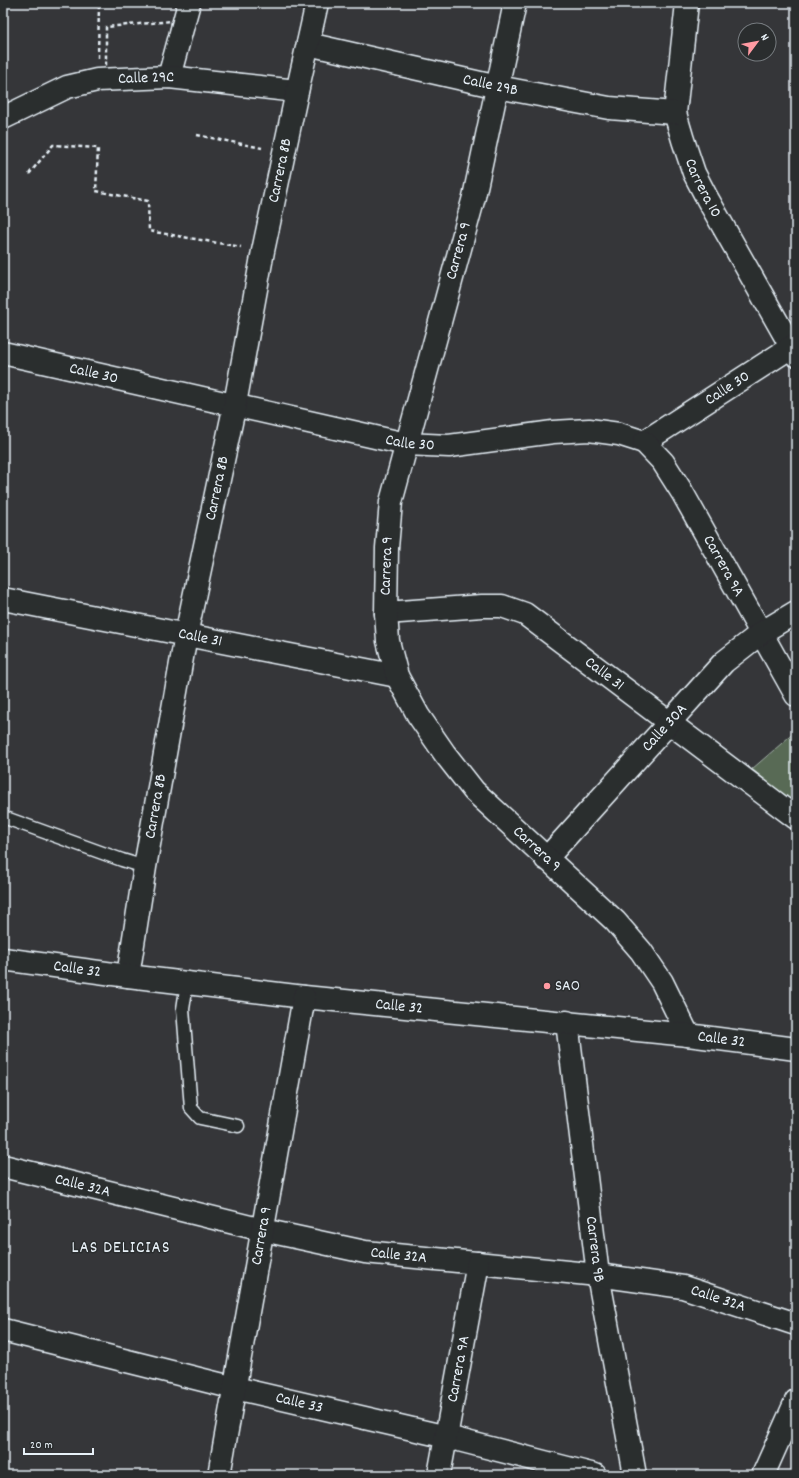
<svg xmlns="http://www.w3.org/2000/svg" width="799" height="1478" viewBox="0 0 799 1478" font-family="Dekko,sans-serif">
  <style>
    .green { fill: #596a54; stroke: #a0aea6 }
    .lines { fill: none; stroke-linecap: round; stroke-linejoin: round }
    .lane-casing { stroke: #e8f1f8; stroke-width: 15 }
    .street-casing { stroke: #e8f1f8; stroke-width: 25 }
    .secondary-casing { stroke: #e8f1f8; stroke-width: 25 }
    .path { stroke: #e8f1f8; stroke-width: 2.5; stroke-dasharray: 4 3; stroke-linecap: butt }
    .lane { stroke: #2a2d2e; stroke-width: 12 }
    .street { stroke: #2a2d2e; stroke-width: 22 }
    .secondary { stroke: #2a2d2e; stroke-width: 22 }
    .poi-dot { fill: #ff9aa2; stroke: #2a2d2e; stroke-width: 1.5 }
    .labels { text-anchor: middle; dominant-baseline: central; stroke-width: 3; stroke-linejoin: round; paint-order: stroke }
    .street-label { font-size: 16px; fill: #e8f1f8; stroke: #2a2d2e }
    .poi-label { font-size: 16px; fill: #e8f1f8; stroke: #2a2d2e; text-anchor: start }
    .neighbourhood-label { font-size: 17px; letter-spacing: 1px; fill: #e8f1f8; stroke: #2a2d2e }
  </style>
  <rect width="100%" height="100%" fill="#353639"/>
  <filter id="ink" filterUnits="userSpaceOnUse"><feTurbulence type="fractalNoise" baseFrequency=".025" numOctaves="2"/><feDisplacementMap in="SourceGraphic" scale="8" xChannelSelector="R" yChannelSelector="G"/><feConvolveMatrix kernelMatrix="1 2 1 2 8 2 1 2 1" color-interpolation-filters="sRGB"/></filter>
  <g filter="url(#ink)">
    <path class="green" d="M796,731V805L752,769Z"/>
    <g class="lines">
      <defs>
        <path id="lane" d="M3,817L122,860L145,867
          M187,983L183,1009L191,1108L200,1118L238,1126"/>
        <g id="street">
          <path id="s1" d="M687,3L675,113L683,140L694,173L707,198L796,355"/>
          <path id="s2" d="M308,44L498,87L609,108L675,113"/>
          <path d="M169,77L189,3"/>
          <path id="s3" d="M3,118L67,87L97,80L169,77L297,91"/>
          <path id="s4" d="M3,353L406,444L449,446L553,432L589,430L619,434L644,442L796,344"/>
          <path id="s5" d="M644,442L663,462L682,492L796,695"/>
          <path id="s6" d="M3,599L397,676"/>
          <path id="s7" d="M386,613L482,606H502L525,614L796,818"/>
          <path id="s8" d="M546,859L724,662L761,633L796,612"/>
          <path id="s9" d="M128,976L145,867L186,635L235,404L263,251L295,101L317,3"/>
          <path id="s10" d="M567,1022L598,1275L635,1475"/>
          <path id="s11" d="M3,1166L263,1230L365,1252L598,1275L683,1287L796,1324"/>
          <path id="s12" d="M3,1330L235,1388L447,1437L595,1475"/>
          <path id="s13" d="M439,1475L478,1263"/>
          <path d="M763,1475L796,1401"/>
        </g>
        <g id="secondary">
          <path id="s14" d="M515,3L474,197L391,502L387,548L386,613L388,641L397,676L418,715L445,754L474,791L615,921L641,951L662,982L688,1035"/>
          <path id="s15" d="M3,959L128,976L304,997L688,1035L796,1049"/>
          <path id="s16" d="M219,1475L304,997"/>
        </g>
      </defs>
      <use href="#lane" class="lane-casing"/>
      <use href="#street" class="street-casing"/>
      <use href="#secondary" class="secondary-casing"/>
      <path class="path" d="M172,21L164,73L106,74V27Z
        M98,58L99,3
        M197,135L262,148
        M29,174L53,145L98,148L96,191L148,201L149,231L241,247"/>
      <use href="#lane" class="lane"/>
      <use href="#street" class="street"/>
      <use href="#secondary" class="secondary"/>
    </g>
  </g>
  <circle class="poi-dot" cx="547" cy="986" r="4"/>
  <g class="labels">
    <g class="street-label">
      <text stroke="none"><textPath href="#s3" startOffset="151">Calle 29C</textPath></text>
      <text stroke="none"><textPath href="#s2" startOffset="187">Calle 29B</textPath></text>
      <text stroke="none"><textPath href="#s9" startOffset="820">Carrera 8B</textPath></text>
      <text stroke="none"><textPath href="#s1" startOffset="191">Carrera 10</textPath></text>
      <text transform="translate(459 251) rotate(-75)">Carrera 9</text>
      <text stroke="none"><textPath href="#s4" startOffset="93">Calle 30</textPath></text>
      <text stroke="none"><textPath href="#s4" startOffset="753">Calle 30</textPath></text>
      <text stroke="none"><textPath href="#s4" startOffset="417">Calle 30</textPath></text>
      <text stroke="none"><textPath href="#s9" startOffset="496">Carrera 8B</textPath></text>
      <text transform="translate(387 566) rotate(-88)">Carrera 9</text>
      <text stroke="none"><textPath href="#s5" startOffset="148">Carrera 9A</textPath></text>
      <text stroke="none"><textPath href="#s6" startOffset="201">Calle 31</textPath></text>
      <text stroke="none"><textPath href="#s7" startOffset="240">Calle 31</textPath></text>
      <text stroke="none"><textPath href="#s8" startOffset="177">Calle 30A</textPath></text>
      <text stroke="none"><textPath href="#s9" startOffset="172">Carrera 8B</textPath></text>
      <text stroke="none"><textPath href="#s14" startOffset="914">Carrera 9</textPath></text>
      <text stroke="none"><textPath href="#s15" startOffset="75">Calle 32</textPath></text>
      <text stroke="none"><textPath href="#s15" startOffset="399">Calle 32</textPath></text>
      <text stroke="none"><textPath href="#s15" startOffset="723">Calle 32</textPath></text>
      <text stroke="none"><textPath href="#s11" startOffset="82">Calle 32A</textPath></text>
      <text stroke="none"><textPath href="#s16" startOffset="243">Carrera 9</textPath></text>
      <text stroke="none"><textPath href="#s10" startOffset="229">Carrera 9B</textPath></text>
      <text stroke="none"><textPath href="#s11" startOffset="406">Calle 32A</textPath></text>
      <text stroke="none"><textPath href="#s11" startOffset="729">Calle 32A</textPath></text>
      <text stroke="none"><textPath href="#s13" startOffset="108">Carrera 9A</textPath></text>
      <text stroke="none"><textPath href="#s12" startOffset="305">Calle 33</textPath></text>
    </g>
    <g class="poi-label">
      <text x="555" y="986">SAO</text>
    </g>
    <g class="neighbourhood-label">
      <text x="121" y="1249">LAS DELICIAS</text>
    </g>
  </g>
  <rect width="799" height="1478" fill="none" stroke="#2a2d2e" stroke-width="16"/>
  <rect x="8" y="8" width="783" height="1462" fill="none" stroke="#e8f1f8" stroke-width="1.5" filter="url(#ink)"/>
  <g transform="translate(757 42) rotate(58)"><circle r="19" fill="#2a2d2e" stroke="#767b7f"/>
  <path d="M0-3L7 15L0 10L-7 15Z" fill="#ff9aa2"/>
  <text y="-6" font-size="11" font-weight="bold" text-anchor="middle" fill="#e8f1f8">N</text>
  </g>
  <path d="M24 1448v6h69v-6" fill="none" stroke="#e8f1f8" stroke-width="2"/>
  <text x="30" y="1448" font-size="12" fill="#e8f1f8" stroke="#2a2d2e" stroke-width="3" paint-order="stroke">20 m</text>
</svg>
